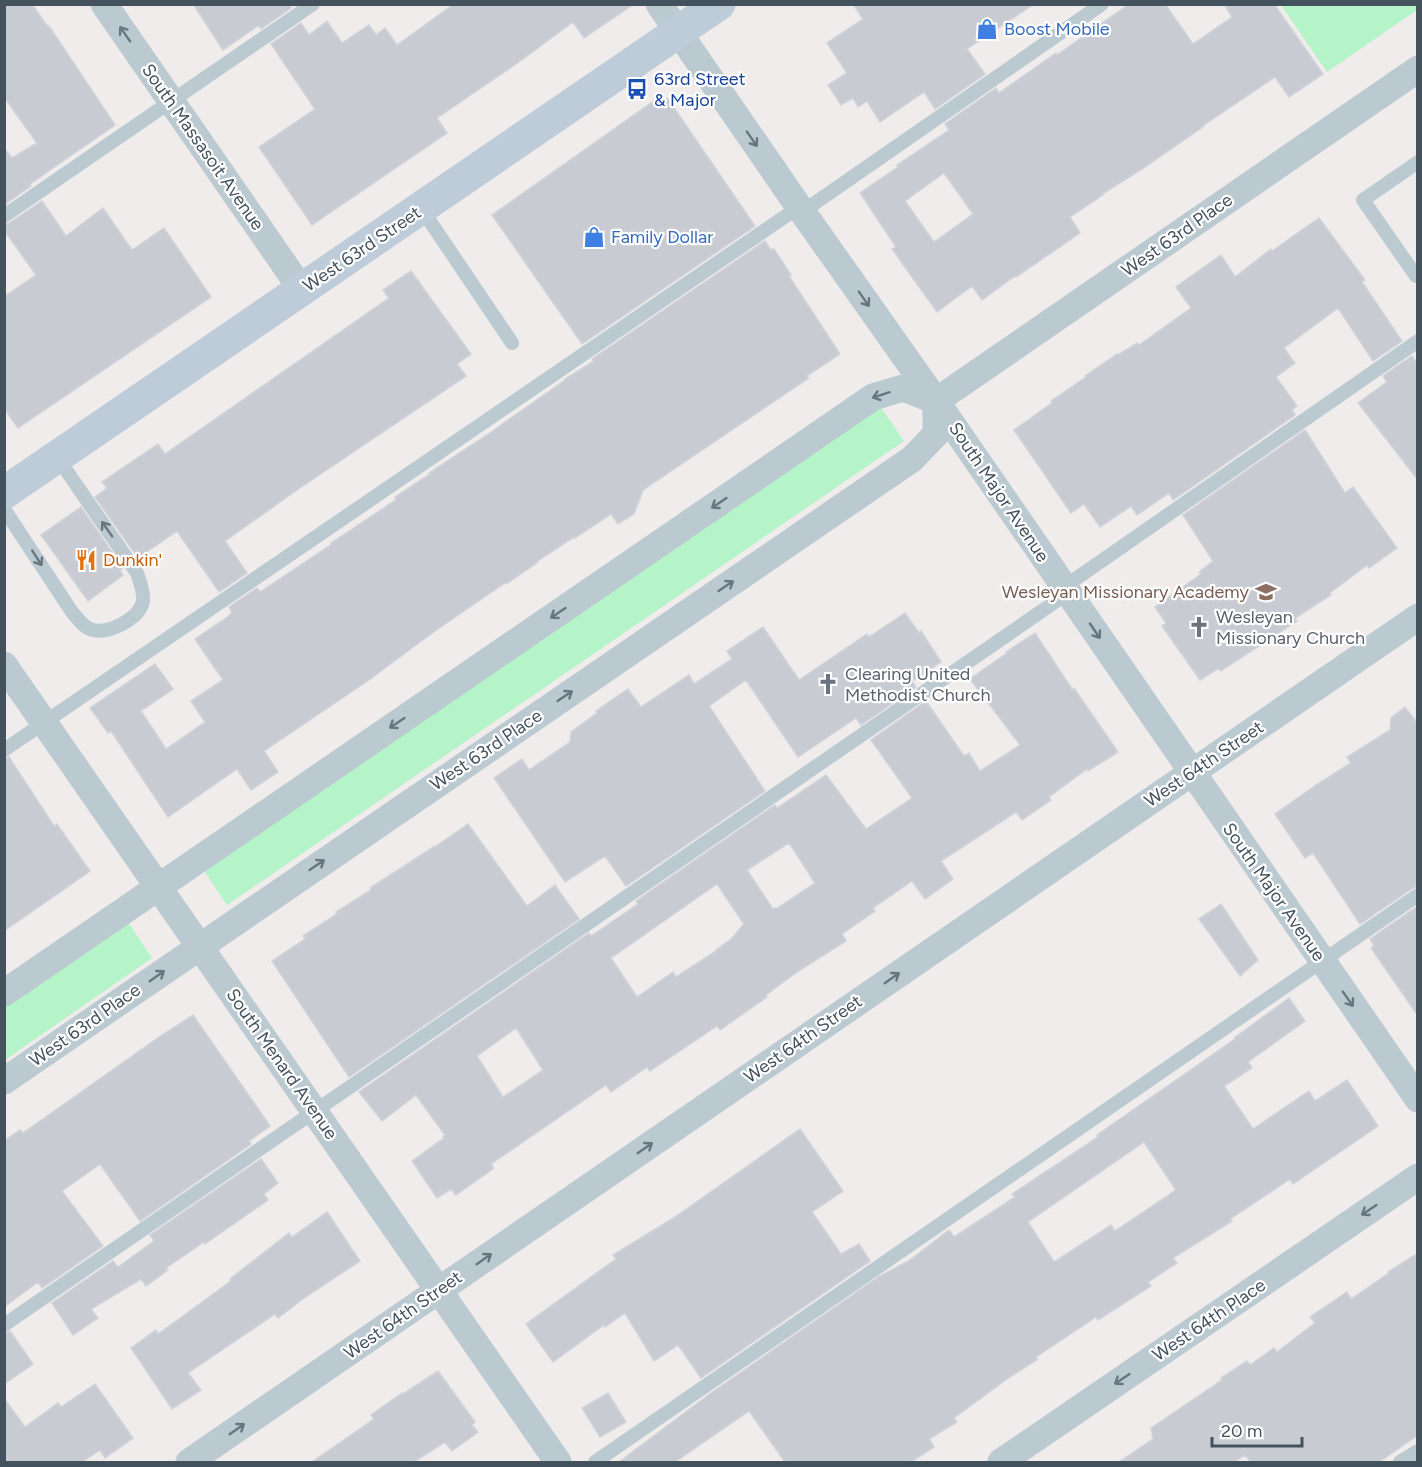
<svg xmlns="http://www.w3.org/2000/svg" width="1422" height="1467" viewBox="0 0 1422 1467" font-family="Figtree,sans-serif">
  <style>
    .green { fill: #b5f3c8 }
    .building { fill: #c8ccd2; stroke: #d0d3d9; stroke-width: 1.5; fill-rule: evenodd }
    .lines { fill: none; stroke-linecap: round; stroke-linejoin: round }
    .lane { stroke: #bbc9d1; stroke-width: 14 }
    .street { stroke: #bbc9d1; stroke-width: 27 }
    .secondary { stroke: #bdccd8; stroke-width: 33 }
    .oneway { stroke: #67767f }
    .labels { text-anchor: middle; dominant-baseline: central; stroke-width: 4.5; stroke-linejoin: round; paint-order: stroke }
    .shop-label { font-size: 18px; fill: #366cbe; stroke: #fff; text-anchor: start }
    .transit-label { font-size: 18px; fill: #164399; stroke: #fff; text-anchor: start }
    .street-label { font-size: 18px; fill: #43525c; stroke: #fff }
    .food-label { font-size: 18px; fill: #c56008; stroke: #fff; text-anchor: start }
    .education-label { font-size: 18px; fill: #785e54; stroke: #fff; text-anchor: end }
    .worship-label { font-size: 18px; fill: #5b616d; stroke: #fff; text-anchor: start }
  </style>
  <rect width="100%" height="100%" fill="#f0ecec"/>
  <path class="green" d="M1417,4V10L1327,72L1281,5Z
    M879,405L904,441L227,905L202,868Z
    M128,922L152,958L5,1060V1006Z"/>
  <path class="building" d="M4,4H32L48,27L49,26L115,125L30,184L31,186L4,205V148L12,158L37,143L4,97Z
    M193,4H290L291,8L261,29L259,25L223,50Z
    M454,4H634L584,38L573,22L519,62L437,118L447,133L312,225L259,147L315,109L271,44L301,23L309,35L327,21L342,43L369,25L376,35L385,28L397,45Z
    M853,4H1034L967,49L985,74L935,109L924,92L880,122L867,101L858,107L853,98L841,105L828,85L847,73L827,43L863,19Z
    M1129,4H1165L1193,44L1232,17L1224,4H1274L1323,74L1289,97L1275,77L1204,125V126L1142,169L1102,194L1103,195L1070,217L1080,233L1016,277L1015,276L982,300L972,286L937,312L892,249L896,247L860,193L898,167L897,165L949,130L945,124L996,88L999,93L1056,53L1057,55ZM944,173L973,214L934,242L905,201Z
    M658,98L668,99L755,226L582,344L492,215Z
    M42,201L66,236L103,208L132,250L164,228L211,297L18,428L4,408V297L36,275L4,230V225L9,223Z
    M1319,218L1365,280L1362,282L1402,341L1373,361L1338,308L1284,348L1295,363L1276,377L1297,406L1292,410L1295,415L1173,500L1169,493L1137,515L1131,506L1100,527L1084,504L1071,513L1014,430L1052,403L1051,401L1086,377L1085,376L1117,354L1118,355L1137,343L1139,345L1191,308L1176,287L1221,255L1235,277L1271,249L1272,251Z
    M765,241L771,250L774,249L791,275L789,276L840,354L807,376L809,378L643,490L634,514L618,524L611,514L575,538L574,537L536,562L537,563L506,584L505,583L435,631L369,680L264,751L278,772L251,790L237,769L168,817L111,731L108,733L90,708L155,664L173,689L141,711L166,749L205,722L191,701L223,680L195,639L229,616V615L232,613L229,607L257,588L260,592L332,544L331,543L396,500L395,497L430,474L429,473L487,435L565,380V379L594,361L592,359Z
    M411,271L471,354L457,364L466,376L297,490L225,541L247,573L219,592L177,531L138,558L95,497L107,488L102,482L158,444L165,454L389,298L383,290Z
    M1412,356L1418,365V480L1358,403L1387,382L1383,376Z
    M1305,430L1345,493L1353,487L1397,548L1369,568L1367,565L1330,593L1331,595L1295,618L1297,621L1221,671L1219,668L1200,680L1162,626L1166,623L1155,607L1201,574L1199,572L1213,561L1183,515Z
    M81,507L123,568L120,571L123,575L88,601L41,535Z
    M905,613L919,633L921,631L941,662L912,681L916,687L861,725L856,718L798,757L746,680L709,706L765,791L626,886L605,856L565,882L494,778L522,759L529,770L570,742L571,732L597,713L596,711L628,689L641,707L689,675L694,684L732,659L727,651L763,627L799,680L867,634L869,637Z
    M1035,633L1072,689L1074,688L1118,752L1088,771L1087,769L1049,797L1051,800L1022,820L1016,812L941,861L953,879L925,899L912,881L873,908L875,911L842,934L846,941L797,972L766,995L767,997L720,1030L717,1026L650,1071L647,1067L611,1092L606,1085L491,1164L494,1168L456,1195L451,1189L437,1198L412,1161L444,1138L443,1136L445,1135L416,1095L382,1121L359,1092L589,933L591,936L638,904L636,901L775,805L777,808L826,775L866,829L912,798L871,740L926,701L964,756L969,753L980,771L1020,745L970,679L1007,653L1006,652ZM789,843L815,883L776,909L775,908L773,909L747,870ZM717,884L744,924L731,939L716,950V951L676,977L673,972L637,997L611,958ZM516,1028L543,1070L503,1097L477,1056Z
    M1405,707L1418,724V886L1413,888L1360,924L1313,853L1305,858L1275,814L1316,785L1351,763L1347,757L1390,730L1391,718Z
    M9,757L54,826L57,824L90,871L4,931V759Z
    M468,824L527,906L555,885L579,919L349,1077L272,961L305,939L303,936L337,914L336,912L371,890L370,888L435,846V847Z
    M1221,904L1258,960L1240,976L1199,919Z
    M1418,906V1016L1371,948L1374,946L1370,939Z
    M1289,998L1305,1021L1248,1062L1252,1068L1224,1086L1253,1129L1309,1091L1315,1101L1347,1080L1378,1126L1293,1184L1290,1179L1230,1219L1232,1221L1173,1258L1177,1263L1148,1282L1151,1286L1098,1320L1096,1317L1036,1357L1038,1359L1007,1379L954,1418L957,1422L929,1439L934,1447L911,1462H785L749,1411L675,1462H619L711,1393L880,1276L910,1260L949,1230L954,1237L1015,1197L1012,1194L1098,1137L1097,1135L1235,1039L1234,1038ZM1144,1142L1176,1190L1115,1231L1111,1225L1054,1262L1028,1222Z
    M193,1015L270,1126L249,1141L251,1144L140,1221L100,1164L62,1191L103,1246L42,1288L38,1282L4,1307V1141L20,1130L23,1133L159,1037Z
    M800,1129L843,1191L812,1212L841,1254L859,1244L870,1261L701,1378L678,1345L654,1361L625,1313L605,1327L604,1325L553,1362L526,1324L616,1259L613,1255L675,1217Z
    M261,1159L278,1183L264,1194L268,1200L205,1244L204,1242L166,1268L168,1270L146,1286L141,1279L91,1309L98,1318L73,1335L52,1303L113,1261L118,1267L154,1241L150,1235Z
    M327,1212L360,1261L304,1298L278,1318L275,1314L188,1373L201,1390L172,1409L131,1348L156,1330L158,1334L231,1281L230,1279L289,1233L292,1237Z
    M1418,1253V1435L1379,1462H1251L1245,1455L1234,1462H1119L1153,1439L1151,1428L1222,1380L1221,1378L1247,1361L1250,1365L1274,1348L1277,1352L1315,1323L1310,1317L1347,1292L1351,1299L1389,1273L1388,1272Z
    M10,1331L33,1364L4,1384V1334Z
    M438,1371L475,1422L472,1425L478,1432L452,1451L445,1442L414,1462H312L374,1419L371,1415L402,1393L403,1394Z
    M95,1384L133,1438L105,1458L100,1450L82,1462H4V1398L25,1427L58,1403L61,1407Z
    M608,1393L626,1422L600,1437L582,1408Z"/>
  <g class="lines">
    <path class="lane" d="M1418,162L1363,200L1416,276L1418,275
      M421,208L512,343
      M802,212L1102,4
      M4,216L313,4
      M4,509L72,612C78,619 84,628 93,630C110,634 140,618 143,601C144,591 140,582 137,573L57,457
      M1064,587L1418,341
      M4,750L799,207
      M4,1325L1068,593
      M595,1462L1418,895
      M1400,1462L1418,1451"/>
    <path class="street" d="M104,4L302,290
      M659,4L799,207L936,401L1418,1099
      M936,401L1418,69
      M4,665L558,1462
      M4,993L873,397L903,388L936,401
      M4,1081L912,459L936,434V401
      M189,1462L1418,617
      M1001,1462L1418,1177"/>
    <path class="secondary" d="M4,493L719,4"/>
  </g>
  <defs><path id="oneway-shaft" d="M-6 0H5M1.5-3L5.5 0L1.5 3" fill="none" stroke-width="1.6" stroke-linecap="round" stroke-linejoin="round" transform="scale(1.5)"/></defs>
  <g class="oneway">
    <use href="#oneway-shaft" transform="translate(125 34) rotate(-125)"/>
    <use href="#oneway-shaft" transform="translate(752 139) rotate(55)"/>
    <use href="#oneway-shaft" transform="translate(864 299) rotate(55)"/>
    <use href="#oneway-shaft" transform="translate(881 395) rotate(162)"/>
    <use href="#oneway-shaft" transform="translate(719 503) rotate(146)"/>
    <use href="#oneway-shaft" transform="translate(107 529) rotate(-125)"/>
    <use href="#oneway-shaft" transform="translate(37 558) rotate(57)"/>
    <use href="#oneway-shaft" transform="translate(726 586) rotate(-34)"/>
    <use href="#oneway-shaft" transform="translate(558 613) rotate(146)"/>
    <use href="#oneway-shaft" transform="translate(1095 631) rotate(56)"/>
    <use href="#oneway-shaft" transform="translate(565 696) rotate(-34)"/>
    <use href="#oneway-shaft" transform="translate(397 723) rotate(146)"/>
    <use href="#oneway-shaft" transform="translate(317 865) rotate(-34)"/>
    <use href="#oneway-shaft" transform="translate(157 976) rotate(-35)"/>
    <use href="#oneway-shaft" transform="translate(892 978) rotate(-35)"/>
    <use href="#oneway-shaft" transform="translate(1348 999) rotate(55)"/>
    <use href="#oneway-shaft" transform="translate(645 1148) rotate(-35)"/>
    <use href="#oneway-shaft" transform="translate(1369 1210) rotate(146)"/>
    <use href="#oneway-shaft" transform="translate(484 1259) rotate(-35)"/>
    <use href="#oneway-shaft" transform="translate(1122 1379) rotate(146)"/>
    <use href="#oneway-shaft" transform="translate(237 1429) rotate(-35)"/>
  </g>
  <defs>
    <symbol id="shop-bare" viewBox="-9 -9 18 18"><path d="M-5-2.5h2.3a2.7 3.5 0 0 1 5.4 0H5L5.5 6h-11ZM-1.5-2.5h3a1.5 2.3 0 0 0-3 0Z" fill="#3f7fe0" stroke="#fff" stroke-width="2.5" paint-order="stroke"/></symbol>
    <symbol id="bus-bare" viewBox="-9 -9 18 18"><path d="M-5-6H5V4H4V6H2V4H-2V6H-4V4H-5ZM-3.5-4V0h7V-4ZM-3.5 1.2v1.5H-2V1.2ZM2 1.2v1.5H3.5V1.2Z" fill="#1a4fb4" stroke="#fff" stroke-width="2.5" paint-order="stroke"/></symbol>
    <symbol id="restaurant-bare" viewBox="-9 -9 18 18"><path d="M-5-6h1v4h1v-4h1v4h1v-4h1v5L-1.5 .5V6h-2V.5L-5-1ZM5-6V6H3V1.5H1.5Q1.5-4 5-6Z" fill="#e8710a" stroke="#fff" stroke-width="2.5" paint-order="stroke"/></symbol>
    <symbol id="school-bare" viewBox="-9 -9 18 18"><path d="M0-5L7-2L0 1L-7-2ZM-4 1L0 2.5L4 1V4Q0 6-4 4Z" fill="#8d6e63" stroke="#fff" stroke-width="2.5" paint-order="stroke"/></symbol>
    <symbol id="church-bare" viewBox="-9 -9 18 18"><path d="M-1.2-6h2.4v3.5h3.3v2.4h-3.3V6h-2.4V-.1h-3.3v-2.4h3.3Z" fill="#6b7280" stroke="#fff" stroke-width="2.5" paint-order="stroke"/></symbol>
  </defs>
  <g fill-rule="evenodd">
    <use href="#shop-bare" x="972" y="14" width="30" height="30"/>
    <use href="#bus-bare" x="622" y="74" width="30" height="30"/>
    <use href="#shop-bare" x="579" y="222" width="30" height="30"/>
    <use href="#restaurant-bare" x="71" y="545" width="30" height="30"/>
    <use href="#school-bare" x="1251" y="577" width="30" height="30"/>
    <use href="#church-bare" x="1184" y="612" width="30" height="30"/>
    <use href="#church-bare" x="813" y="669" width="30" height="30"/>
  </g>
  <g class="labels">
    <g class="shop-label">
      <text x="1004" y="29">Boost Mobile</text>
      <text x="611" y="237">Family Dollar</text>
    </g>
    <g class="transit-label">
      <text x="654" y="79">63rd Street<tspan x="654" dy="21">&amp; Major</tspan></text>
    </g>
    <g class="street-label">
      <text transform="translate(203 147) rotate(55)">South Massasoit Avenue</text>
      <text transform="translate(1177 235) rotate(-35)">West 63rd Place</text>
      <text transform="translate(362 249) rotate(-34)">West 63rd Street</text>
      <text transform="translate(999 492) rotate(56)">South Major Avenue</text>
      <text transform="translate(486 750) rotate(-34)">West 63rd Place</text>
      <text transform="translate(1204 764) rotate(-34)">West 64th Street</text>
      <text transform="translate(1274 892) rotate(55)">South Major Avenue</text>
      <text transform="translate(85 1025) rotate(-35)">West 63rd Place</text>
      <text transform="translate(803 1039) rotate(-35)">West 64th Street</text>
      <text transform="translate(282 1064) rotate(55)">South Menard Avenue</text>
      <text transform="translate(403 1315) rotate(-35)">West 64th Street</text>
      <text transform="translate(1209 1320) rotate(-34)">West 64th Place</text>
    </g>
    <g class="food-label">
      <text x="103" y="560">Dunkin'</text>
    </g>
    <g class="education-label">
      <text x="1249" y="592">Wesleyan Missionary Academy</text>
    </g>
    <g class="worship-label">
      <text x="1216" y="617">Wesleyan<tspan x="1216" dy="21">Missionary Church</tspan></text>
      <text x="845" y="674">Clearing United<tspan x="845" dy="21">Methodist Church</tspan></text>
    </g>
  </g>
  <rect width="1422" height="1467" fill="none" stroke="#43525c" stroke-width="12"/>
  <path d="M1212 1437v9h90v-9" fill="none" stroke="#43525c" stroke-width="3"/>
  <text x="1221" y="1437" font-size="18" fill="#43525c" stroke="#ffffff" stroke-width="4.5" paint-order="stroke">20 m</text>
</svg>
